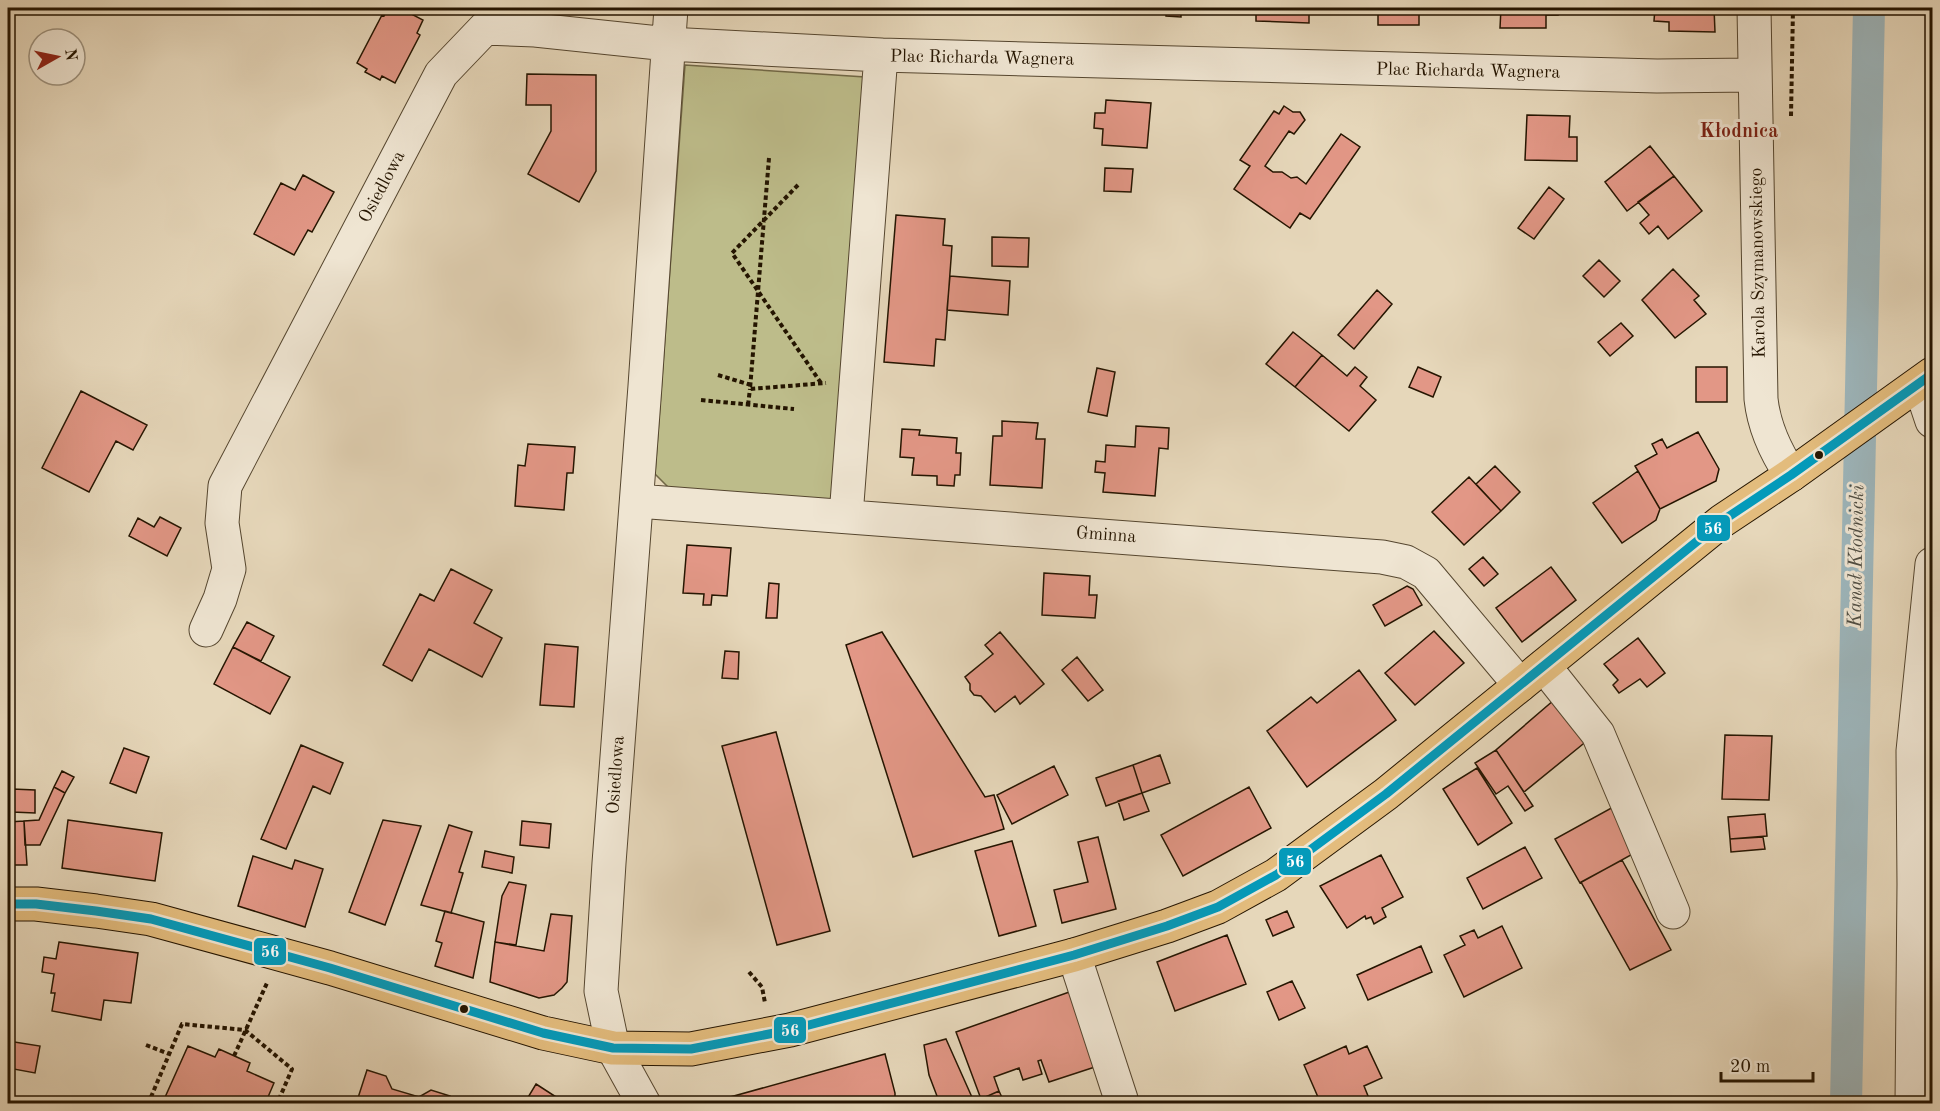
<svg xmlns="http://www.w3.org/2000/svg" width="1940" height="1111" viewBox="0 0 1940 1111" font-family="'Old Standard TT',serif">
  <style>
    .green { fill: #bdbc8a; stroke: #716846; stroke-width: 1.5 }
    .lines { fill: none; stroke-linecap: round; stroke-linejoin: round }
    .canal { stroke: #9db6bc; stroke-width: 32 }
    .building { fill: #e29786; stroke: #251501; stroke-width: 1.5 }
    .minor-casing { stroke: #55462f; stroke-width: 35 }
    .major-casing { stroke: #251501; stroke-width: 35 }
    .path { stroke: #251501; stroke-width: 4; stroke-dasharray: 4.5 3; stroke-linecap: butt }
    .minor { stroke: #efe5d2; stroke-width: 33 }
    .major { stroke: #e3bc7d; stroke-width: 33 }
    .bus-1-casing { stroke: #efe5d2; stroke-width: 14 }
    .bus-1 { stroke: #049aba; stroke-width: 9 }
    .bus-dot { fill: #251501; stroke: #efe5d2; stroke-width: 2 }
    .labels { text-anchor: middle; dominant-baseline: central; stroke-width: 6; stroke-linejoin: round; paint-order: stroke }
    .street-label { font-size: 18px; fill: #251501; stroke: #efe5d2 }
    .neighbourhood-label { font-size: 20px; font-weight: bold; fill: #7a1f14; stroke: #efe5d2 }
    .water-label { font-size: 20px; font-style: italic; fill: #4f4d42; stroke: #efe5d2 }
    .line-badge { stroke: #efe5d2; stroke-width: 2 }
    .badge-label { font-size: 16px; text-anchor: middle; font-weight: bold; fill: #fff }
  </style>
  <rect width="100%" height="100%" fill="#e6d7ba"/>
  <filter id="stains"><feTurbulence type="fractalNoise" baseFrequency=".00333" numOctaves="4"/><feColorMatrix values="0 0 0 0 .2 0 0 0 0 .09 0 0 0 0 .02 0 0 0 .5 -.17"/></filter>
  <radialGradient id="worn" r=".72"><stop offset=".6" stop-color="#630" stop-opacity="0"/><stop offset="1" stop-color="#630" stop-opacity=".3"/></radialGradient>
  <path class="green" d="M685,65L865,77L833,500L669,488L655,474Z"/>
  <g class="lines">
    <path class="canal" d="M1846,1104L1869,8"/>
  </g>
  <path class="building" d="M388,8H400L423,20L417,33L420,35L395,83L382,76L380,80L365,72L367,69L357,63L382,15L384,16Z
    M1141,8H1195V9H1181V17L1166,16V13L1141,12Z
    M1256,8H1309V23L1256,21Z
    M1378,8H1429V12H1419V25H1378Z
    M1501,8H1558V15H1546V28H1500Z
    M1655,8H1714L1715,32L1669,31V22L1654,21Z
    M527,74L596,75V171L579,202L528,174L551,131V105H526Z
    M1106,100L1151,103L1147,148L1102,145L1103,129L1094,128L1095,113H1105Z
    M1284,106L1293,112H1300L1305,120L1294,134L1289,131L1265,166L1273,172H1282L1291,178L1297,177L1306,184L1341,134L1360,147L1310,219L1300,213L1290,228L1234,189L1250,166L1240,160L1274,111L1279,114Z
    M1527,115L1570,116L1569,137H1577V161L1525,160Z
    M1650,146L1674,176L1627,211L1605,182Z
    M1105,168L1133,169L1131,192L1104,191Z
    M303,175L334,192L312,232L308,230L294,255L254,234L281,183L295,190Z
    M1674,176L1702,211L1668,239L1658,226L1649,234L1640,223L1649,215L1638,202Z
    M1549,187L1564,199L1534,239L1518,228Z
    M896,215L945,219L943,245L952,246L945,340L936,339L934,366L884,362Z
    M992,237L1029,238L1028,267L992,266Z
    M1599,260L1620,281L1604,297L1583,276Z
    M1673,269L1699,296L1694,300L1706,314L1675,338L1642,300Z
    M950,276L1010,281L1008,315L947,310Z
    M1377,290L1392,304L1354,349L1338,335Z
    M1621,323L1633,336L1610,356L1598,342Z
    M1293,332L1322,355L1295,387L1266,364Z
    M1322,355L1347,376L1355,367L1367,377L1360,386L1376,400L1349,431L1295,387Z
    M1418,367L1441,377L1433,397L1409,387Z
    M1696,367H1727V402H1696Z
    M1097,368L1115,372L1107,416L1088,412Z
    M81,391L147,425L133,450L116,441L89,492L42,468Z
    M1002,421L1038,423L1036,439H1045L1042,488L990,485L993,436H1002Z
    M1136,426L1169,428L1168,449L1159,448L1155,496L1103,492L1105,473L1095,472L1096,461L1105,462L1106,445L1135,447Z
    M902,429L920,430L919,435L957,438L956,453H961L960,475H955L954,486L937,485V476L912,475L914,458L900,457Z
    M1698,432L1719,469L1716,481L1660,509L1635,466L1657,454L1652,444L1662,439L1667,448Z
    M528,444L575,447L573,473H567L564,510L515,506L518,465L525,466Z
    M1495,466L1520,492L1501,511L1476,484Z
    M1638,471L1660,509L1656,520L1622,543L1593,503Z
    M1469,477L1501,511L1464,545L1432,512Z
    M160,517L181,528L167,556L129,536L138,518L154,527Z
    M687,545L731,548L727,596L712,595L711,605H703L704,594L683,593Z
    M1483,557L1498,574L1484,586L1469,569Z
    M1551,567L1576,600L1522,642L1496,608Z
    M451,569L492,590L474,623L502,638L482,677L429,649L412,681L383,665L420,594L434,601Z
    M1044,573L1090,576L1089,595H1097L1095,618L1042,615Z
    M769,583L779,584L777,618H766Z
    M1407,586L1413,589L1422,605L1385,626L1373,605Z
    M247,622L274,636L261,661L233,647Z
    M1434,631L1464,663L1415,705L1385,673Z
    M882,632L985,797L994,795L1004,829L913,857L846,645Z
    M1000,632L1044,684L1020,704L1015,696L995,712L981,696L974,695L970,690V684L965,677L993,654L985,645Z
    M1638,638L1665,673L1647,687L1640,679L1619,693L1613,685L1618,680L1604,664Z
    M545,644L578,647L574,707L540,705Z
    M233,647L290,677L270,714L214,684Z
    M725,651L739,652L738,679L722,678Z
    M1077,657L1103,690L1088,701L1062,670Z
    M1359,670L1396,720L1307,787L1267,731L1311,697L1317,703Z
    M1554,700L1588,740L1524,792L1496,750Z
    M776,732L830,931L777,945L722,746Z
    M1725,735L1772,736L1769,800L1722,799Z
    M301,745L343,763L330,794L313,786L286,849L261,839Z
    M124,748L149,757L136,793L110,783Z
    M1496,750L1533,806L1525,811L1508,786L1496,794L1475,763Z
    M1160,755L1170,783L1142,793L1133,765Z
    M1133,765L1142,793L1106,806L1096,778Z
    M1054,766L1068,795L1012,824L997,795Z
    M1477,768L1512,823L1478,845L1443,789Z
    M62,771L74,777L65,793L54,787Z
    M54,787L65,793L40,845H25L24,821L39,820Z
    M1249,787L1271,828L1183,876L1161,835Z
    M12,789L35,790V813L12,812Z
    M1142,793L1149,811L1124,820L1118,801Z
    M1615,806L1640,850L1580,883L1555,839Z
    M1765,814L1767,836L1730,839L1728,817Z
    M68,820L162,833L155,881L62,868Z
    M383,820L421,826L385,925L349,912Z
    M24,821L27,865H8V822Z
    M522,821L551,824L549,848L520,845Z
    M449,825L472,832L459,872L463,873L451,913L421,905Z
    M1098,837L1116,909L1062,923L1054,890L1088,882L1078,842Z
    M1763,837L1765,849L1731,852L1730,839Z
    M1012,841L1036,926L999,936L975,851Z
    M1525,847L1542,878L1483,909L1467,878Z
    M485,851L514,857L512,873L482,867Z
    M1381,855L1403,897L1382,908L1386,917L1374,924L1371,917L1366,919L1365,916L1347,928L1320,886Z
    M253,856L292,869L295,860L323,869L305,927L238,906Z
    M1622,860L1671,950L1630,970L1581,882Z
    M509,882L526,885L516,945L495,942L502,896Z
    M445,911L484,922L473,978L435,966L442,943L436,941Z
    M1287,911L1294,927L1273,936L1266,920Z
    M551,914L572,916L567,982L562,988L554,995L539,998L490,982L495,942L544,951Z
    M1502,926L1522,968L1464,997L1444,955L1465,945L1460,936L1474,930L1478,938Z
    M1227,935L1246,984L1175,1011L1157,962Z
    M59,942L138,953L131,1003L104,1000L101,1020L52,1011L55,993H51L54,974L42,972L44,957L56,959Z
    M1421,946L1432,972L1368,1000L1357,975Z
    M1292,981L1305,1008L1279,1020L1267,992Z
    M1075,990L1101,1065L1049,1082L1041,1060L1038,1061L1042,1074L1023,1080L1019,1068L994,1077L999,1091L981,1099L956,1032Z
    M946,1039L975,1104H926L925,1101L937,1096L929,1075L924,1045Z
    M8,1041L40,1046L35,1073L8,1068Z
    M188,1046L215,1057L219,1049L250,1063L247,1071L274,1083L265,1104H162Z
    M1346,1046L1349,1054L1367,1046L1382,1078L1364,1086L1368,1096L1352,1104H1321L1304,1065Z
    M885,1054L895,1093V1104H705Z
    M367,1070L386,1076L392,1089L419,1097L431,1090L450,1096L448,1104H356Z
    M536,1084L567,1104H524Z
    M999,1091L1005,1104H983L981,1099Z"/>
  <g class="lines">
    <defs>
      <path id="minor" d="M1754,8L1761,399C1764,427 1775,451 1791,475
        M1916,387L1926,403L1932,421
        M637,501L1382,557L1406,562L1426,573L1520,685
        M846,516L881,55
        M206,630L220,599L229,569L222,523L225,486L441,74L485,28L535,30L668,44L881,55L1657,76L1754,75
        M1544,666L1598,734L1673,912
        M1074,955L1121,1099
        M644,1104L613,1048L601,991L609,863L645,386L671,8
        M1912,1104L1914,884L1913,751L1932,564"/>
      <path id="major" d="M8,904H36L96,911L151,919L330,968L543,1033L613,1048L691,1049L790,1030L1074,955L1167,926L1218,907L1276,875L1386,794L1722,521L1791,475L1932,374"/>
    </defs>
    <use href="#minor" class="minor-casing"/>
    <use href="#major" class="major-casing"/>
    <path class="path" d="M1791,116L1793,8
      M769,158L750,389L826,383
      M798,185L732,253L821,383
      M718,375L751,385
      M701,400L794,409
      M748,405L750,389
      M749,972L762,987L765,1003
      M146,1045L169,1054
      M234,1056L267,983
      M148,1104L182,1024L245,1030L292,1069L277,1104"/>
    <use href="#minor" class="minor"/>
    <use href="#major" class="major"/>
    <defs>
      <path id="bus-1" d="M8,904H36L96,911L151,919L330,968L543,1033L613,1048L691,1049L790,1030L1074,955L1167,926L1218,907L1276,875L1386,794L1722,521L1791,475L1932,374"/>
    </defs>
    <use href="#bus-1" class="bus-1-casing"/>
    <use href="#bus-1" class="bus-1"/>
  </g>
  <g class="bus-dot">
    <circle cx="1819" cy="455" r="5"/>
    <circle cx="464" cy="1009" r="5"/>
  </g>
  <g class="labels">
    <g class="street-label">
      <text transform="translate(982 58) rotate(1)">Plac Richarda Wagnera</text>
      <text transform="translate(1468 71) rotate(1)">Plac Richarda Wagnera</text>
      <text transform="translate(382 187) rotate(-62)">Osiedlowa</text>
      <text transform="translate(1758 263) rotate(-91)">Karola Szymanowskiego</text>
      <text transform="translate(1106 535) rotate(4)">Gminna</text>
      <text transform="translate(616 775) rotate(-86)">Osiedlowa</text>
    </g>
    <g class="neighbourhood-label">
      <text x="1739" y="132">Kłodnica</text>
    </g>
    <g class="water-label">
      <text transform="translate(1857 556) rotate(-89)">Kanał Kłodnicki</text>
    </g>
  </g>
  <g class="line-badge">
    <rect x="1696" y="514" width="35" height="28" rx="6" fill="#049aba"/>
    <rect x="1278" y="847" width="34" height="29" rx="6" fill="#049aba"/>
    <rect x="253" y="937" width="34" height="29" rx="6" fill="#049aba"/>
    <rect x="773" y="1016" width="34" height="28" rx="6" fill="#049aba"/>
  </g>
  <g class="badge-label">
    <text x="1713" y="534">56</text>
    <text x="1295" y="867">56</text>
    <text x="270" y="957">56</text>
    <text x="790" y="1036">56</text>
  </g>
  <rect width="1940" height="1111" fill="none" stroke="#e6d7ba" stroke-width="30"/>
  <rect x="9" y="9" width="1922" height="1093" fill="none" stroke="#251501" stroke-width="3"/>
  <rect x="15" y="15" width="1910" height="1081" fill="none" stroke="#251501" stroke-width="1.5"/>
  <g transform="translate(57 57) rotate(81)"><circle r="28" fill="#efe5d2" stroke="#9e927e" stroke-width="1.5"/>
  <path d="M0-4.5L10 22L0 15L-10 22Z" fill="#8f2418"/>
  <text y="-9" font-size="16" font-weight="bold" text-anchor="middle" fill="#251501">N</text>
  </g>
  <path d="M1721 1072v9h92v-9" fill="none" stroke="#251501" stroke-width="3"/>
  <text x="1730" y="1072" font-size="18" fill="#251501" stroke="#efe5d2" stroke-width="4.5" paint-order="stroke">20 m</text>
  <rect width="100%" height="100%" filter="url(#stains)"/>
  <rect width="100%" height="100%" fill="url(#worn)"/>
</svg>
